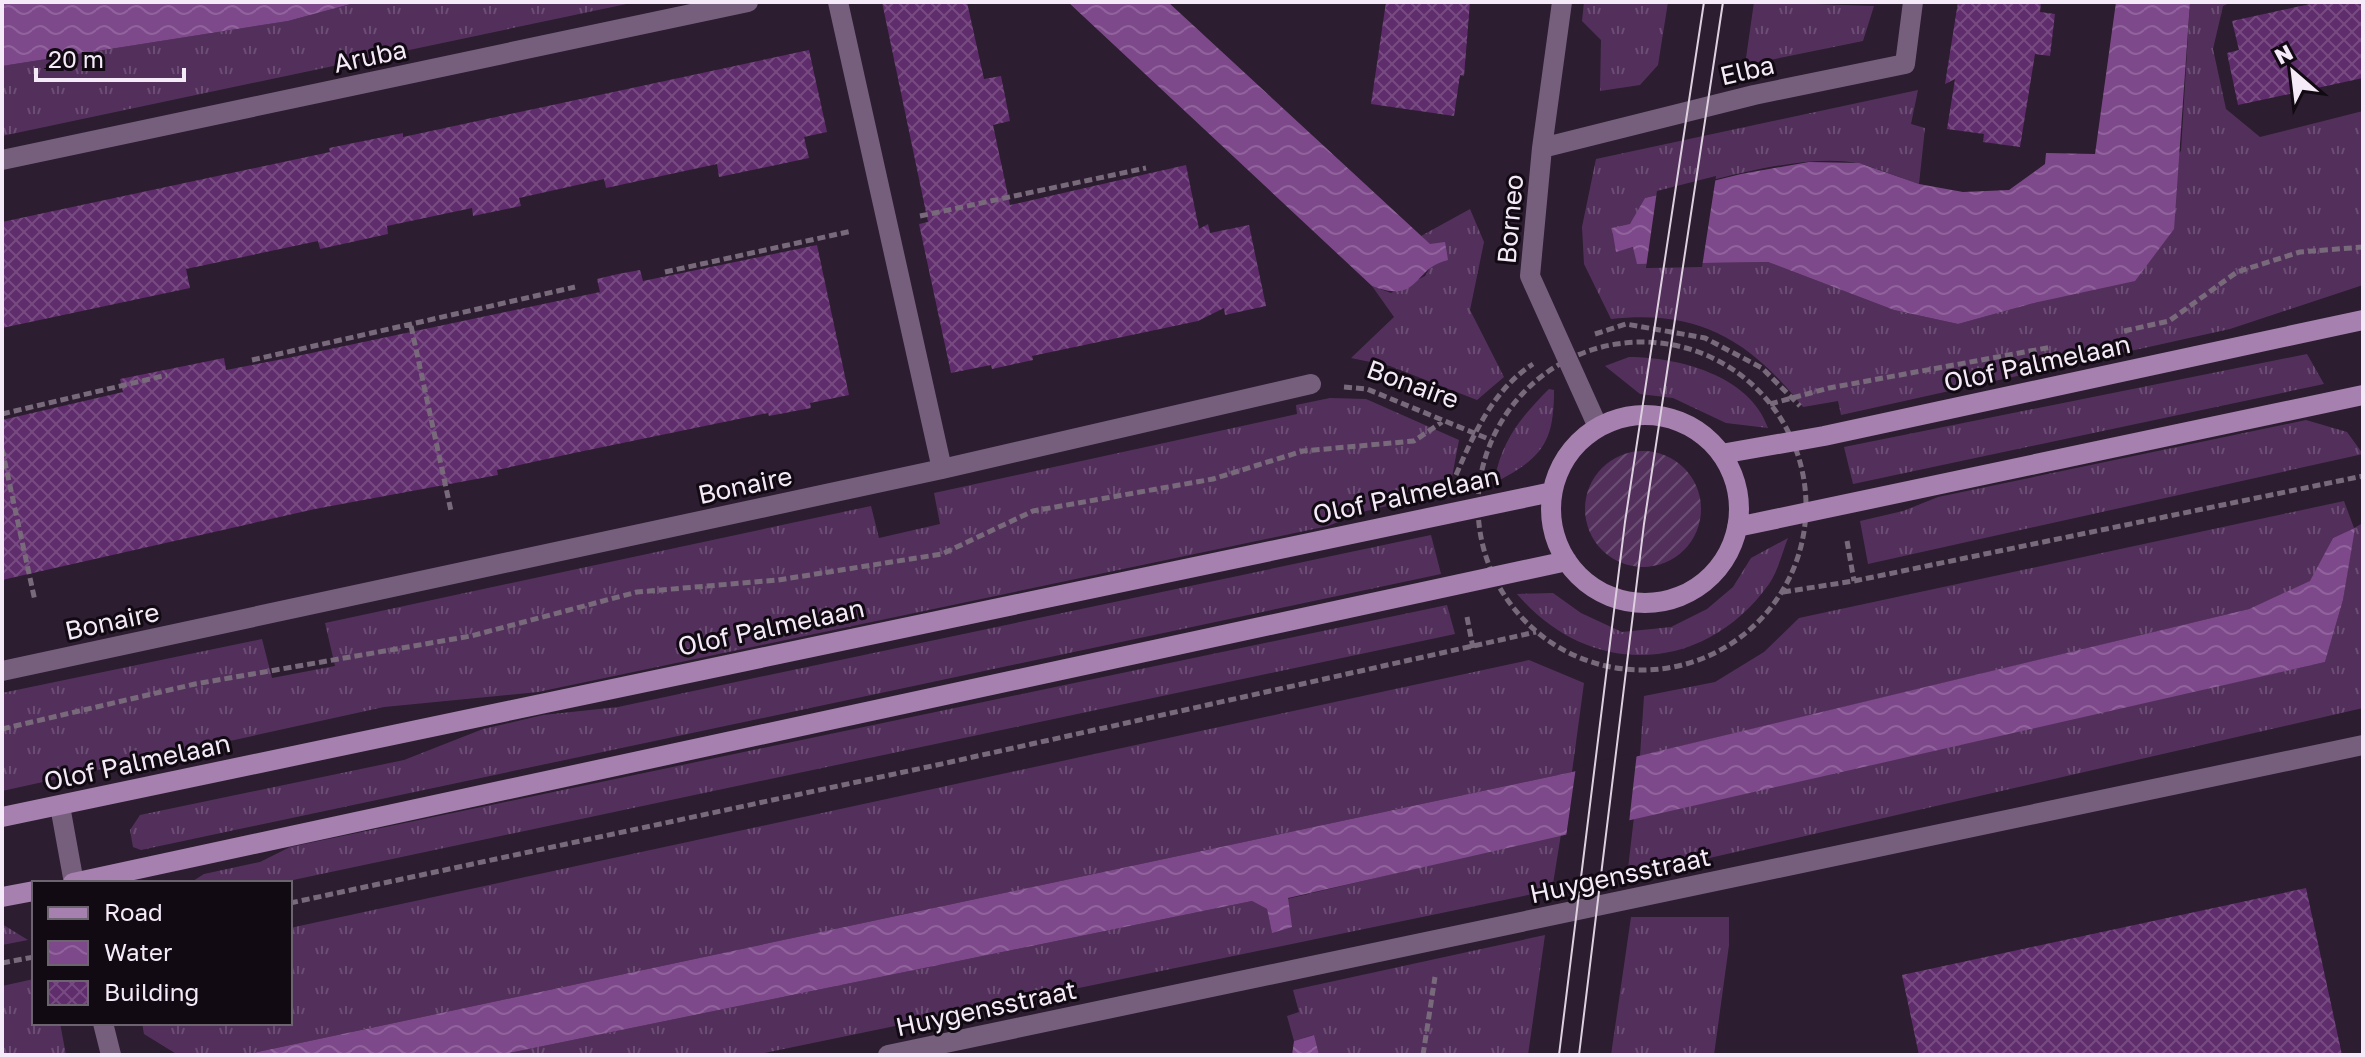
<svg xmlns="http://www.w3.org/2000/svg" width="2365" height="1057" viewBox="0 0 2365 1057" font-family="'Golos Text',sans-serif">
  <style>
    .grass { fill: url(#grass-tufts) }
    .garden { fill: url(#garden-furrows) }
    .water { fill: url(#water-waves) }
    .pier { fill: #2c1d30 }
    .building { fill: url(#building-cross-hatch) }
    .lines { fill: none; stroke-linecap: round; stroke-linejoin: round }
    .path { stroke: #786a7b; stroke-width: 5; stroke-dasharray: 8 4; stroke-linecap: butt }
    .street { stroke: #765f7c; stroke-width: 20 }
    .secondary { stroke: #a680af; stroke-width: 20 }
    .tram { stroke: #ddd1df; stroke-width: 2 }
    .labels { text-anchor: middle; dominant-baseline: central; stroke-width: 6; stroke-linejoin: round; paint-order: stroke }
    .street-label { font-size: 26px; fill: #f5eaf7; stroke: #110a13 }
  </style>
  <defs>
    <pattern id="grass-tufts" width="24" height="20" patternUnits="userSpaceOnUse" patternTransform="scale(2)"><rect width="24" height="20" fill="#53305c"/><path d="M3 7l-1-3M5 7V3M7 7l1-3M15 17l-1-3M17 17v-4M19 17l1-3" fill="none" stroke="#6c4e74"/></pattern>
    <pattern id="garden-furrows" width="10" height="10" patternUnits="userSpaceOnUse" patternTransform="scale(2)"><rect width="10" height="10" fill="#53305c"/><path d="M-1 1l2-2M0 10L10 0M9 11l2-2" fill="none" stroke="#6c4e74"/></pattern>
    <pattern id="water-waves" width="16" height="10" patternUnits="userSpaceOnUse" patternTransform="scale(2)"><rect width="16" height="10" fill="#7e498b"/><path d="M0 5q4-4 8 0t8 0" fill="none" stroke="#91639c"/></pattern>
    <pattern id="building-cross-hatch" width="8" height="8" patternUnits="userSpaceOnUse" patternTransform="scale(2)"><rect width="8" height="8" fill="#5f2c6c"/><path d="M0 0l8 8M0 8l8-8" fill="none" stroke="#774b82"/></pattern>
  </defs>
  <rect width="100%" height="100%" fill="#2c1d30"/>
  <path class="grass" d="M358,2H636L2,136V66L288,21Z
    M1584,2H1668L1658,65L1640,85L1600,91L1601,40L1582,21Z
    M1754,2L1874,6L1863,41L1745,65Z
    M2190,2H2232L2223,6L2213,49L2226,109L2260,137L2363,111V285L2230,329L1841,415L1838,401L1803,407C1750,340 1698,309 1611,319L1584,264L1582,227L1596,159L1918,90L1911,124L1925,128L1919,184C1900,178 1881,169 1861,164C1804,150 1702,184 1645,198L1617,251L1634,247L1638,264L1768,262L1894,310L1958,324L2038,302L2181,151Z
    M1470,209L1484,242L1470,310L1504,377L1477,400L1390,366L1351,358L1394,317L1372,286L1391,293L1425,276L1433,263L1430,245L1421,236Z
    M2307,354L2324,384L1853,484L1844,447Z
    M1629,357C1677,357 1750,375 1768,428L1726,423L1673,398L1640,394L1605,366Z
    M1549,389L1554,390C1554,440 1544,457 1498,481L1495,478C1502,440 1522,416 1549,389Z
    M1330,398L1366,399L1459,440L1452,477L1421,484L1425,497L1366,511L1328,526L538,692L384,707L2,791V693L262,639L272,678L335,666L325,623L871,506L879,538L940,524L934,493L1297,414L1296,405Z
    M2306,420L2347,432L2363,454L1868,564L1860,521L1903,511L1938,497Z
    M2344,501L2354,528L2363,523V708L1627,877L1634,817L2325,662L2343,600L2354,529L2333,538L2311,581L2249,609L1640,756L1644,696L1715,682L1764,652L1799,618Z
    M1431,535L1441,574L141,850L133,847L130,830L140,815L404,760L483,729L543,715L618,707Z
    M1788,538C1782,553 1778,571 1769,584C1704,675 1589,679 1517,594L1553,593L1581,613L1622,632L1671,627L1707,609L1733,587L1751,558Z
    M1447,605L1455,634L279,883H190L204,874L260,862L290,847Z
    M1529,660L1584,683L1572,772L244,1055H178L144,1034L142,1023H290V928Z
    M1561,834L1552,890L755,1055H499L1252,901L1267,909L1272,932L1287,899Z
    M1631,917H1729V945L1714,1055H1611Z
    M2,924L28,940L2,945Z
    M1545,935L1528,1055H1319L1313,1035L1294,1041L1287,1016L1299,1012L1293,990Z
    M34,979V1023H60L66,1055H2V986Z"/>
  <path class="garden" d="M1585 509a58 58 0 1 1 116 0a58 58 0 1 1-116 0Z"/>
  <path class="water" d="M2,2H358L288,21L2,66Z
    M1068,2H1168L1430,244L1445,242L1448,260C1412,268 1421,305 1372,286Z
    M2116,2H2190L2174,229L2135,281L2038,302L1958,324L1894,310L1768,262L1637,264L1633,247L1616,252L1612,228L1630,224L1645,198L1741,174L1809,162L1859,163L1919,184L1963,192L2009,190L2045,164L2046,153L2095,154Z
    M2355,528L2343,600L2325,662L1288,898L1292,927L1272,933L1267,909L1252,901L499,1055H244L1572,772L2249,609L2310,581L2333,538Z
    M1314,1035L1319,1055H1292L1294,1041Z"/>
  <path class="pier" d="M1716,176L1702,267L1646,268L1657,191Z
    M1637,752L1629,823L1566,837L1576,767Z"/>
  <path class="building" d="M882,2H967L984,79L1001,76L1010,121L993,125L1010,205L1186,165L1199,229L1208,224L1210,233L1249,225L1266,306L1225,315L1224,308L1198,321L1032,356L1033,360L992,369L991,365L951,373L919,224L928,222Z
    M1386,2H1470L1464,76L1460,75L1454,116L1371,104Z
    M1958,2H2041L2040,12L2055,14L2050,56L2035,54L2020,147L1983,142L1984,134L1947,129L1955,79L1945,84Z
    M2319,2H2363V78L2238,105L2227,53L2239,50L2232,21Z
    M809,50L827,132L804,137L809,158L719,177L717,164L606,188L604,179L519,198L521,206L473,216L472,208L387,226L388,234L320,249L318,241L186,269L190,288L2,328V222L330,152L329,148L403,133V137Z
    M817,245L849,395L810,403L811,408L769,416L768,413L574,453L497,470L498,475L315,509L2,580V420L123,392L120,379L224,358L226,370L283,359L600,292L597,279L618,274L640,270L643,281Z
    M2306,888L2342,1055H1919L1902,975Z"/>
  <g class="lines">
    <path class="path" d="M920,216L1146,168
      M665,272L852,231
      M411,326L451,511
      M2124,331L2169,321L2237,272L2300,252L2363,247
      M1595,334L1626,324L1705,338L1762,368L1800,406
      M1478 506a164 164 0 1 1 328 0a164 164 0 1 1-328 0Z
      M252,360L575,287
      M1344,387L1367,389L1491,440
      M1770,404L1829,388L2052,347
      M2,414L167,375
      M2,449L35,601
      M1456,475C1474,433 1494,389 1533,364
      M1847,541L1854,581
      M1783,592L1854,581L2363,476
      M1467,617L1473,648
      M2,729L195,684L471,636L637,592L778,580L942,554L1033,511L1213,479L1303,451L1414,441L1442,422
      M290,903L946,763L1536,632
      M2,963L34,957
      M1423,1055L1435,977"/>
    <path class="street" d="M838,2L942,469
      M1562,2L1542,148L1530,276L1598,427
      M1542,148L1754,95L1905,64L1913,2
      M2,160L748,2
      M2,671L942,469L1311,384
      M60,806L74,883
      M103,1023L111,1055
      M888,1055L2363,745"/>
    <path class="secondary" d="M1551 509a94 94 0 1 1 188 0a94 94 0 1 1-188 0Z
      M1721,454L1824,436L2363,320
      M1737,527L2363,395
      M2,817L1552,492
      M73,883L1567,561
      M2,897L34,891"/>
    <path class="tram" d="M1559,1055L1625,522L1704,2
      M1579,1055L1644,524L1723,2"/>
  </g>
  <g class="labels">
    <g class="street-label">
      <text transform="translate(370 56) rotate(-12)">Aruba</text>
      <text transform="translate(1747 70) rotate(-13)">Elba</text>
      <text transform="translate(1510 219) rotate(-85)">Borneo</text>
      <text transform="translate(2037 363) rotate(-12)">Olof Palmelaan</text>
      <text transform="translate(1413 384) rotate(20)">Bonaire</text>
      <text transform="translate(745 485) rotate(-12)">Bonaire</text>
      <text transform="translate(1406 495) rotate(-12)">Olof Palmelaan</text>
      <text transform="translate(112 621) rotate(-12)">Bonaire</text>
      <text transform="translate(771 627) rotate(-12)">Olof Palmelaan</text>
      <text transform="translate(137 762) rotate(-12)">Olof Palmelaan</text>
      <text transform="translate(1620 875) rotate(-12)">Huygensstraat</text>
      <text transform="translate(986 1008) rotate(-12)">Huygensstraat</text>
    </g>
  </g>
  <rect width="2365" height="1057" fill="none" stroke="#f5eaf7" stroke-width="8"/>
  <rect x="32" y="881" width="260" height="144" fill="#110a13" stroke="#6c646e" stroke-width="2"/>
  <rect x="48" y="907" width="40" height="12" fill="#a680af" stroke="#6c646e" stroke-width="2"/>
  <text x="104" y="921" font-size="24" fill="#f5eaf7">Road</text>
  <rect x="48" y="941" width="40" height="24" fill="url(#water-waves)" stroke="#6c646e" stroke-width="2"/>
  <text x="104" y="961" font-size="24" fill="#f5eaf7">Water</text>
  <rect x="48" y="981" width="40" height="24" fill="url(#building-cross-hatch)" stroke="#6c646e" stroke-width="2"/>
  <text x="104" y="1001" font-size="24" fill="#f5eaf7">Building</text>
  <g transform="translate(2293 72) rotate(332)" stroke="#110a13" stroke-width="6" paint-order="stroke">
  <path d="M0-6L14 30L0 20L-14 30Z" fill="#f5eaf7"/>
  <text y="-12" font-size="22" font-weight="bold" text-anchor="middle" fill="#f5eaf7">N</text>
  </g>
  <path d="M36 68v12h148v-12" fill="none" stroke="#f5eaf7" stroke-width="4"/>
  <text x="48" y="68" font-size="24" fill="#f5eaf7" stroke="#110a13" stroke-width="6" paint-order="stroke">20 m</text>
</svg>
